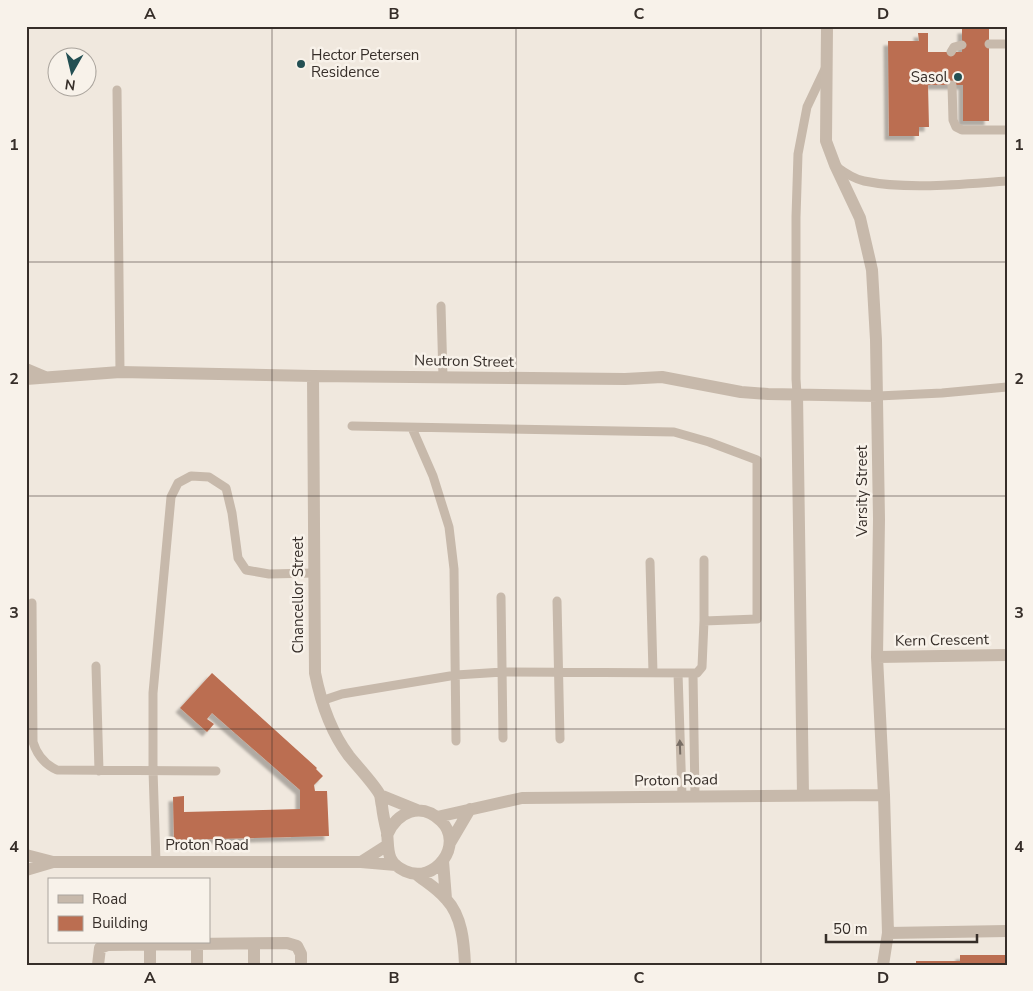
<svg xmlns="http://www.w3.org/2000/svg" width="1033" height="991" viewBox="0 0 1033 991" font-family="'Nunito Sans',sans-serif">
  <style>
    .building { fill: #bb6e51; filter: url(#shadow) }
    .lines { fill: none; stroke-linecap: round; stroke-linejoin: round }
    .lane { stroke: #c7b9ab; stroke-width: 9 }
    .street { stroke: #c7b9ab; stroke-width: 12 }
    .oneway { fill: #776d64 }
    .grid { fill: none; stroke: #362e29; stroke-width: 1; stroke-opacity: 0.55 }
    .poi-dot { fill: #234f53; stroke: #f8f2ea; stroke-width: 2 }
    .labels { text-anchor: middle; dominant-baseline: central; stroke-width: 5; stroke-linejoin: round; paint-order: stroke }
    .poi-label { font-size: 15px; fill: #362e29; stroke: #f8f2ea; text-anchor: start }
    .street-label { font-size: 15px; fill: #362e29; stroke: #f8f2ea }
    .neatline { fill: none; stroke: #362e29; stroke-width: 2 }
    .grid-label { font-size: 16px; text-anchor: middle; font-weight: bold; fill: #362e29 }
  </style>
  <defs>
    <filter id="shadow"><feDropShadow dx="-4.5" dy="4.5" stdDeviation="1" flood-color="#0004"/></filter>
  </defs>
  <rect width="100%" height="100%" fill="#f0e8de"/>
  <path class="building" d="M962,29H989V121H963V85H928L929,127H919V136H889L888,41H919L918,33H928V52H962Z
    M212,673L317,768L316,769L323,776L314,785L315,791H327L329,836L174,840L173,797L184,796V812L300,809V790L212,713L207,719L214,724L207,732L180,708Z
    M960,955H1007V965H916V961H960Z"/>
  <g class="lines">
    <path class="lane" d="M989,44H1007
      M951,52L954,47L962,45
      M952,85L953,120L956,127L962,130H1007
      M117,90L120,372
      M837,167C845,173 854,179 864,181C908,190 962,184 1007,181
      M441,306L443,377
      M797,394L796,379V217L798,154L807,107L825,69
      M878,396L942,393L1007,387
      M412,428L433,476L449,527L454,569L456,741
      M650,562L653,673
      M501,597L503,738
      M557,601L560,739
      M32,603L33,742C37,755 44,764 57,770L216,771
      M704,621V560
      M96,666L99,771
      M678,673L682,796
      M693,674L695,796
      M321,701L342,694L456,675L503,672L697,673L702,667L704,621L757,619V460L709,442L674,432L352,426
      M156,862L153,770V693L171,497L178,483L191,476L209,477L226,488L232,513L238,558L246,570L269,574L314,573"/>
    <path class="street" d="M827,26L826,141L835,165L860,218L872,270L876,340L879,519L877,657L884,795L888,933L883,965
      M26,369L45,377
      M313,376L315,673C321,703 330,731 349,756C357,766 375,785 380,795C381,798 381,803 382,806C383,815 385,824 387,832C389,849 385,862 405,871C435,885 465,844 441,821C421,801 397,812 387,835
      M26,379L120,372L313,376L625,379L662,377L741,392L768,394L878,396
      M797,394L803,795
      M877,657L1007,655
      M380,795L417,810
      M437,817L522,798L884,795
      M450,843L470,809
      M26,855L53,862H361L396,865
      M443,861L446,899
      M361,862L386,846
      M26,870L53,862
      M416,874C426,882 438,889 446,899C462,916 464,942 465,965
      M888,933L1007,931
      M197,944V965
      M98,965L100,948L108,945L287,943L297,946L301,954V965
      M150,965V945
      M254,965V944"/>
  </g>
  <defs><path id="oneway-solid" d="M-6-.8H1V-3.2L6.5 0L1 3.2V.8H-6Z" transform="scale(1.25)"/></defs>
  <use class="oneway" href="#oneway-solid" transform="translate(680 747) rotate(-92)"/>
  <path class="grid" d="M272,26V965M516,26V965M761,26V965M26,262H1007M26,496H1007M26,729H1007"/>
  <g class="poi-dot">
    <circle cx="301" cy="64" r="5"/>
    <circle cx="958" cy="77" r="5"/>
  </g>
  <g class="labels">
    <g class="poi-label">
      <text x="311" y="55">Hector Petersen<tspan x="311" dy="17">Residence</tspan></text>
      <text x="948" y="77" text-anchor="end">Sasol</text>
    </g>
    <g class="street-label">
      <text transform="translate(464 361) rotate(1)">Neutron Street</text>
      <text transform="translate(862 491) rotate(-90)">Varsity Street</text>
      <text transform="translate(298 595) rotate(-90)">Chancellor Street</text>
      <text transform="translate(942 640) rotate(-1)">Kern Crescent</text>
      <text transform="translate(676 780) rotate(-1)">Proton Road</text>
      <text x="207" y="845">Proton Road</text>
    </g>
  </g>
  <rect width="1033" height="991" fill="none" stroke="#f8f2ea" stroke-width="55"/>
  <rect x="48" y="878" width="162" height="65" fill="#f8f2ea" stroke="#aaa49d"/>
  <rect x="58" y="895" width="25" height="8" fill="#c7b9ab" stroke="#aaa49d"/>
  <text x="92" y="904" font-size="15" fill="#362e29">Road</text>
  <rect x="58" y="916" width="25" height="15" fill="#bb6e51" stroke="#aaa49d"/>
  <text x="92" y="928" font-size="15" fill="#362e29">Building</text>
  <g transform="translate(72 72) rotate(188)"><circle r="24" fill="#f8f2ea" stroke="#aaa49d"/>
  <path d="M0-4L9 19L0 12L-9 19Z" fill="#234f53"/>
  <text y="-8" font-size="14" font-weight="bold" text-anchor="middle" fill="#362e29">N</text>
  </g>
  <path d="M826 934v8h151v-8" fill="none" stroke="#362e29" stroke-width="2.5"/>
  <text x="833" y="934" font-size="15" fill="#362e29" stroke="#f8f2ea" stroke-width="4" paint-order="stroke">50 m</text>
  <rect x="28" y="28" width="978" height="936" class="neatline"/>
  <g class="grid-label">
    <text x="150" y="19">A</text>
    <text x="394" y="19">B</text>
    <text x="639" y="19">C</text>
    <text x="883" y="19">D</text>
    <text x="14" y="150">1</text>
    <text x="1019" y="150">1</text>
    <text x="14" y="384">2</text>
    <text x="1019" y="384">2</text>
    <text x="14" y="618">3</text>
    <text x="1019" y="618">3</text>
    <text x="14" y="852">4</text>
    <text x="1019" y="852">4</text>
    <text x="150" y="983">A</text>
    <text x="394" y="983">B</text>
    <text x="639" y="983">C</text>
    <text x="883" y="983">D</text>
  </g>
</svg>
